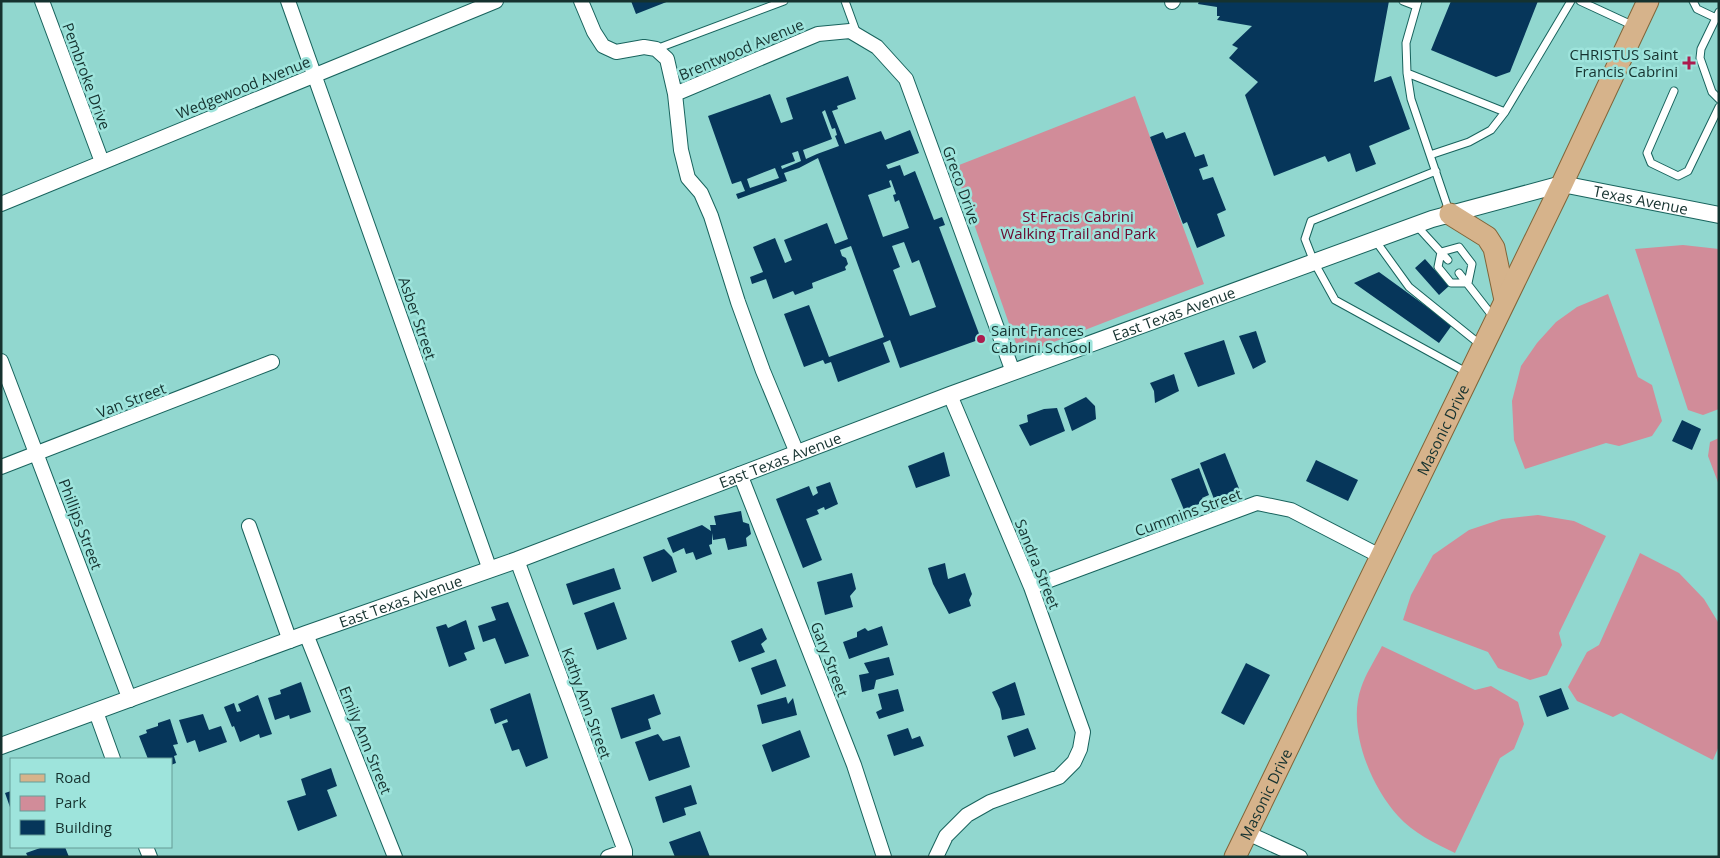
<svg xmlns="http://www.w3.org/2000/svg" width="1720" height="858" viewBox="0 0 1720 858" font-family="'Open Sans',sans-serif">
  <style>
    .green { fill: #d18c99 }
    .building { fill: #06365a; fill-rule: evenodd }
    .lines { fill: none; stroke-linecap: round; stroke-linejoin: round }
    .service-casing { stroke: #18635d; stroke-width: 9 }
    .minor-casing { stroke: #18635d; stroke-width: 16 }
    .tertiary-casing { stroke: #18635d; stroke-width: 18 }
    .primary-casing { stroke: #816539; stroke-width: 23 }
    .service { stroke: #fff; stroke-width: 7 }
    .minor { stroke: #fff; stroke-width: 14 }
    .tertiary { stroke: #fff; stroke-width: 16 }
    .primary { stroke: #d6b38b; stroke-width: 21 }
    .poi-dot { fill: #ac1b4e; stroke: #9ee4dc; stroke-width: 2 }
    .labels { text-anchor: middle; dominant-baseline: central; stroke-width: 5; stroke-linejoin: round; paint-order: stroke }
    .street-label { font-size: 15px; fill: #15322f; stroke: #9ee4dc }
    .poi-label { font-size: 15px; fill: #15322f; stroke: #9ee4dc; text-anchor: end }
    .park-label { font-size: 15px; fill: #6a062c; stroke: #9ee4dc }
  </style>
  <rect width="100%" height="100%" fill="#91d7cf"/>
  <path class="green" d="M1135,96L1204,284L1020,355L954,167Z
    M1683,245L1719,249V409L1703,415L1688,410L1635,249Z
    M1608,294L1638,377L1652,385L1662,421L1652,436L1619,446L1606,443L1525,469L1514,440L1512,401L1521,366L1537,343L1556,322L1577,307Z
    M1719,438V485L1708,456L1710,442Z
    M1538,515L1574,521L1606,536L1559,633L1562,645L1547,675L1530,680L1498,668L1488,652L1403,620L1411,595L1433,555L1469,530L1502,519Z
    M1640,553L1679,573L1704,599L1718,622L1719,746L1713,760L1621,713L1613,717L1577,701L1568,687L1587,652L1599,645Z
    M1382,646L1475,690L1491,686L1518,702L1524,724L1514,749L1500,758L1455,853C1435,843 1413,833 1398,816C1370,785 1347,728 1361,688C1366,673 1375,660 1382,646Z"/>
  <path class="building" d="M631,1H669L636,14Z
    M1199,1H1389L1374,82L1391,76L1410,129L1369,146L1376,164L1356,172L1350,153L1328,162L1325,156L1274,176L1245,95L1258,82L1229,58L1238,48L1232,45L1252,26L1217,20L1220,16H1217V7L1198,4Z
    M1451,1H1538L1510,72L1496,77L1431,50Z
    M848,76L856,99L837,106L838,109L832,111L845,144L881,131L885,140L910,130L919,153L886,165L888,169L900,165L904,176L915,171L934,220L942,217L945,225L939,227L981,339L900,368L890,340L883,343L890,362L838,382L831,362L825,364L823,360L804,367L784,314L809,305L829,357L884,337L851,246L840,250L842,256L846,258L848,264L845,267L846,270L812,283L813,288L795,295L793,291L773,299L766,279L752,284L750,277L763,272L753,247L775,238L785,263L792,260L784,240L827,223L835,244L848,239L818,158L799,168L784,173L787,181L738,199L736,194L745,191L741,181L732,184L708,116L770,94L781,123L793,119L786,98ZM825,110L832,129L835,128L837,135L835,136L839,146L817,154L806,159L803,150L832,139L822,112ZM798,151L801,161L782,169L781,166L795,161L792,153ZM775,168L779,178L750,188L747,179ZM891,180L896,194L893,195L895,202L899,200L909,228L883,237L868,195L891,187L889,181ZM904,242L912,263L919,260L936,307L910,316L893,270L900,267L892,246Z
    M1163,132L1166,139L1185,132L1195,157L1204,154L1208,166L1199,169L1203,180L1213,177L1226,210L1217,214L1225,236L1197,248L1187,222L1183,224L1150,137Z
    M1425,259L1449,286L1439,295L1415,268Z
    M1379,272L1452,325L1439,343L1354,283Z
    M1256,331L1266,362L1253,369L1239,336Z
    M1224,340L1235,374L1198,387L1184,353Z
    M1174,374L1179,391L1155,403L1154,391L1150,383Z
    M1086,397L1095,406L1096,419L1072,431L1064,408Z
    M1057,408L1065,431L1030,446L1019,425L1028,422L1027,415L1044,409Z
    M1682,420L1701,429L1692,450L1672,441Z
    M944,452L950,476L916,488L908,466Z
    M1225,453L1240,491L1222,498L1221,496L1214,499L1200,463Z
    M1316,460L1358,480L1348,501L1306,481Z
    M1199,468L1209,495L1202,498L1204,502L1184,510L1171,479Z
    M830,482L838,504L825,510L824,507L817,510L819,514L806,519L822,560L803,568L776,499L809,486L813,496L818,493L816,487Z
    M741,511L743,522L749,524L751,534L746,538L747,546L728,550L725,538L713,540L712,533V544L709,545L712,554L696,560L693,552L686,554L684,548L673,553L667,538L702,525L711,531L710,525H716L714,516Z
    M664,549L672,557L677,572L652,582L643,557Z
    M945,563L948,579L965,573L972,594L969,600L971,606L949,614L933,584L928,568Z
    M614,568L621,589L573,605L566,584Z
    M852,573L856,589L850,596L853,607L825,615L817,582Z
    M508,602L529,656L505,664L495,638L483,642L478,626L496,620L491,607Z
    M614,602L627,639L597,650L584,613Z
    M466,620L475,649L464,653L467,660L449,667L436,627L446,624L448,628Z
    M882,626L888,645L849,659L843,642L857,637V632L865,628L868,631Z
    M762,628L767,639L761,644L765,652L739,662L731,641Z
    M889,657L894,675L876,680L874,689L862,692L859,675L869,673L864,663Z
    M776,659L786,686L761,695L751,668Z
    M1246,663L1270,675L1244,725L1221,713Z
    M301,682L311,712L290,719L289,715L275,720L268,698L281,694L280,690Z
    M1015,682L1025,715L1002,720L1000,709L992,692Z
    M1561,688L1569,709L1547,717L1539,696Z
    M898,689L904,711L879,719L876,712L882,709L878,694Z
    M530,693L548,758L526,767L519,749L512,751L502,724L508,722L507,719L495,724L490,709Z
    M654,694L661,714L648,719L651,729L621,739L611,708Z
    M258,695L272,734L260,738L259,734L240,742L234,726L232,727L224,707L234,703L237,712L241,711L238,704Z
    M786,697L788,704L793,698L797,715L762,724L757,705Z
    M203,714L209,730L221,726L227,742L199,752L195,740L187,743L179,720Z
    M170,719L178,744L173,745L177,755L174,756L176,763L171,765V759H148L139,736L147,733L146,730L158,726V723Z
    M908,728L912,739L920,736L924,746L894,756L887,735Z
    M1028,728L1036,749L1014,757L1007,736Z
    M800,730L810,757L772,772L762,745Z
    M658,734L663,741L680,736L690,767L649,781L635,742Z
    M331,768L337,786L327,790L337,816L298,831L287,801L306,795L301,779Z
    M691,785L697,804L684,808L686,815L663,823L655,797Z
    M11,791V810L5,793Z
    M700,831L710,857H675L669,842Z
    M43,847H65L69,857H28L26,853Z"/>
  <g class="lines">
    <defs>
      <path id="service" d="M845,1L857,34
        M1403,1L1416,6
        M1580,1L1634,26
        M1693,1L1697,9L1716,18L1719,12
        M1716,18L1701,49L1700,58L1712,92L1719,99
        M656,49L784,1
        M1407,73L1406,43L1418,1
        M1674,91L1647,153L1651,163L1678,176L1688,171L1719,107
        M1430,155L1469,142L1491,130L1505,112
        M1436,171L1311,221L1305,239L1314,262L1335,300L1468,373
        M1449,211L1411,99L1407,73L1505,112L1571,1
        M1416,225L1448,260
        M1375,240L1409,287L1482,346
        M1459,247L1472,264L1468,283H1451L1438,267L1441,252Z
        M1459,273L1494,318"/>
      <path id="minor" d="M42,1L102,162
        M288,1L490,570
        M581,1L594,32L603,46L616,52L644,47L656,49L667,59L675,94L681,150L688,178L701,193L711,216L738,302L763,371L797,453
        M1172,2L1173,1
        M675,94L818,34L850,31L877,47L906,79L1013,372
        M1,204L496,1
        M1,361L130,700
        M1,467L272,362
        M740,474L854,765L884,857
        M249,526L290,641
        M517,560L625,851V857
        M1031,587L1257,503L1291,510L1380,556
        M306,634L395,857
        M96,712L113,759
        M1245,832L1300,857
        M146,847L150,857
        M608,857L625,851
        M936,857L946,836L967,815L990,802L1059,777L1074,762L1080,749L1083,732L1031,587L950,395"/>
      <g id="tertiary">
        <path id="s1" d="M1,746L306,634L517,560L950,395L1432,219L1562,184L1719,215"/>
      </g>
      <g id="primary">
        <path d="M1450,214L1487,237L1494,248L1505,300"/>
        <path id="s2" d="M1235,857L1562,184L1648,1"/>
      </g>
    </defs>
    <use href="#service" class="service-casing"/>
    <use href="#minor" class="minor-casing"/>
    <use href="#tertiary" class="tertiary-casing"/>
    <use href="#primary" class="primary-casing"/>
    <use href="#service" class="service"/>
    <use href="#minor" class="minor"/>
    <use href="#tertiary" class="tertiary"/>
    <use href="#primary" class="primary"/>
  </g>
  <g class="poi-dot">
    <path d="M1686.5 55.5h5v5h5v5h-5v5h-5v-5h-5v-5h5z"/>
    <circle cx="981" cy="339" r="5"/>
  </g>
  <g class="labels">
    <g class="street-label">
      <text transform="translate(741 49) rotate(-23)">Brentwood Avenue</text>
      <text transform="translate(87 76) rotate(70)">Pembroke Drive</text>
      <text transform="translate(243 87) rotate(-22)">Wedgewood Avenue</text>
      <text transform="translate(962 185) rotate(70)">Greco Drive</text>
      <text stroke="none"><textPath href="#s1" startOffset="1740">Texas Avenue</textPath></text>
      <text stroke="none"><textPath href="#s1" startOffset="1250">East Texas Avenue</textPath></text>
      <text transform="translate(418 318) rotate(71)">Asber Street</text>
      <text transform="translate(131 400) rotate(-21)">Van Street</text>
      <text stroke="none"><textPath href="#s2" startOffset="475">Masonic Drive</textPath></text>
      <text stroke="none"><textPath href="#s1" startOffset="830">East Texas Avenue</textPath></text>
      <text transform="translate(1188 512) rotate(-20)">Cummins Street</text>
      <text transform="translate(81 524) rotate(69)">Phillips Street</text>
      <text transform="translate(1038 564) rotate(68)">Sandra Street</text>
      <text stroke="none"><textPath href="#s1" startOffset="425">East Texas Avenue</textPath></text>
      <text transform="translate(830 659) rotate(69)">Gary Street</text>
      <text transform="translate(587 703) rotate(70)">Kathy Ann Street</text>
      <text transform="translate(366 740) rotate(68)">Emily Ann Street</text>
      <text stroke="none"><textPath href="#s2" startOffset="70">Masonic Drive</textPath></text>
    </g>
    <g class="poi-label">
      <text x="1678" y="54">CHRISTUS Saint<tspan x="1678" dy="17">Francis Cabrini</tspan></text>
      <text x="991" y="330" text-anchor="start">Saint Frances<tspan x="991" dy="17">Cabrini School</tspan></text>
    </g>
    <g class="park-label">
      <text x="1078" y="216">St Fracis Cabrini<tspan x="1078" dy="17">Walking Trail and Park</tspan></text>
    </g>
  </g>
  <rect width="1720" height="858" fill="none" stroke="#15322f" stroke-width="5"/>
  <rect x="10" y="758" width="162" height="90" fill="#9ee4dc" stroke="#679d97"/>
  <rect x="20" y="774" width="25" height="8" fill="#d6b38b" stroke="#679d97"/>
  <text x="55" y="783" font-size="15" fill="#15322f">Road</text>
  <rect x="20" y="796" width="25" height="15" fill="#d18c99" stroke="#679d97"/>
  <text x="55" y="808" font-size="15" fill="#15322f">Park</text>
  <rect x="20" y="820" width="25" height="15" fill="#06365a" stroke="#679d97"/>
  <text x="55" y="833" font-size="15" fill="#15322f">Building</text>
</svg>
